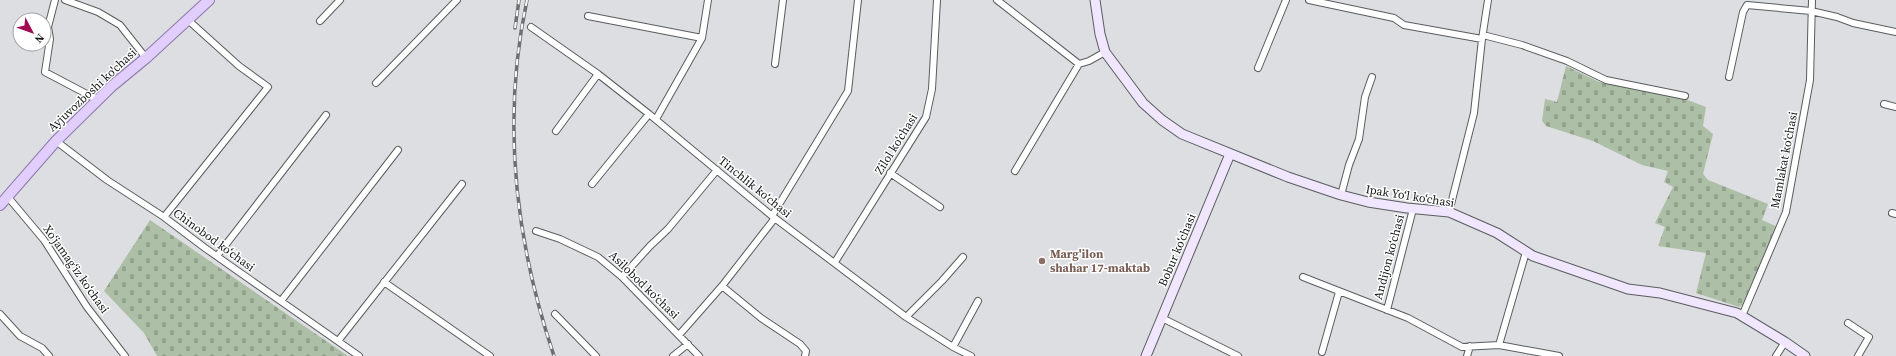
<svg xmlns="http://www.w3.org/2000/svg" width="1896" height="356" viewBox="0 0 1896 356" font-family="'Source Serif 4',serif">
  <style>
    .cemetery { fill: url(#cemetery-stones) }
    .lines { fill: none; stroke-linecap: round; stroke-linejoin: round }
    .street-casing { stroke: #5a5c5e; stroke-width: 8 }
    .secondary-casing { stroke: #5a5c5e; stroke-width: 11 }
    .primary-casing { stroke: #8d78ac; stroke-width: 12 }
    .street { stroke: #fff; stroke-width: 6 }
    .secondary { stroke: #f0e6fe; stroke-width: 9 }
    .primary { stroke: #e2cefd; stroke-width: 10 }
    .rail-casing { stroke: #6d6f71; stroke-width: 3.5 }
    .rail { stroke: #fff; stroke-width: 2; stroke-dasharray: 6; stroke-linecap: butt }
    .education-dot { fill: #8d6e63; stroke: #fff; stroke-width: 1.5 }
    .labels { text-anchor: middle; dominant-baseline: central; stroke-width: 3; stroke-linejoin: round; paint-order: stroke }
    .street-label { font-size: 12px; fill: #151617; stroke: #fff }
    .education-label { font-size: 12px; font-weight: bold; fill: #785e54; stroke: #fff; text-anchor: start }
  </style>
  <defs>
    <pattern id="cemetery-stones" width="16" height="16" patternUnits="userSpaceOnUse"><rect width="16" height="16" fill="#adbfa6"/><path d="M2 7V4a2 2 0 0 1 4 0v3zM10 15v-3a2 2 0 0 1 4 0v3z" fill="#94a38e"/></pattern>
  </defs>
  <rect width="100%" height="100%" fill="#dcdee1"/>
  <path class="cemetery" d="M1566,66L1599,82L1677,96L1706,107L1703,126L1713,134L1703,174L1708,180L1768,204L1762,220L1778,227L1745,304L1739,307L1696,293L1706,253L1658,246L1665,227L1655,223L1673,187L1664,182L1668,171L1642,165L1593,141L1546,126L1542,121L1545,99L1557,102Z
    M150,220L348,356H157L144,333L104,291Z"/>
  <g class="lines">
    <defs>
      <path id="street" d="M55,0L48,27L50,39L45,72L98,100
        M65,0L98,12L120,25L146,58
        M997,0L1079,64L1089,61L1105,52
        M1309,0L1394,18L1404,25L1482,39
        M588,16L702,38
        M320,21L340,0
        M531,27L598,74L649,114L772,216L906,317L953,347L971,356
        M1483,35L1522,45L1567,61L1606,80L1685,96
        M775,64L783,0
        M1258,68L1286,0
        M1729,77L1743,12L1747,5L1811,11L1837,17L1853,23L1896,32
        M376,83L457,0
        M1884,104L1896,107
        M656,119L702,38L708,0
        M556,131L598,74
        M56,141L107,180L164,217L205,248L359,356
        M1015,171L1079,64
        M890,173L940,207
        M592,184L649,114
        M1341,195L1349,165L1359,139L1365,97L1372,77
        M7,196L44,240L87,307L125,356
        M1449,212L1474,113L1482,39L1488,0
        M1892,213L1896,214
        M772,216L848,91L858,0
        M164,217L268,87L239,66L188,20
        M536,231L560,239L598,257L622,277L699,356
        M217,256L326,115
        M835,262L926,117L932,89L937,0
        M622,277L650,246L668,229L717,170
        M1303,277L1408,318L1462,347L1499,345L1559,356
        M384,282L490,356
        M722,286L761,318L800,344L806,351L805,356
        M281,301L398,150
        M1387,310L1413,209
        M0,314L20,336L42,348L49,356
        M555,314L596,356
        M1742,316L1786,212L1810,80L1812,0
        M906,317L942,281L963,257
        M1162,318L1238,356
        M1848,323L1869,337L1858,356
        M679,335L722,286L775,218
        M338,341L462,184
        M1499,345L1526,252
        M953,347L978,301
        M1322,352L1339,292
        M673,356L688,344
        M1467,356L1470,346
        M1776,356L1785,342"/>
      <path id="secondary" d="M1095,0L1100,34L1105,52L1143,103L1162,120L1182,134L1288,177L1341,195L1368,202L1407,208L1449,212L1497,233L1533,256L1628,289L1660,293L1737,313L1785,342L1805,356
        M1146,356L1230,154"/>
      <path id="primary" d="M0,205L56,141L112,86L146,58L209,0"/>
    </defs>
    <use href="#street" class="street-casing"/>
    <use href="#secondary" class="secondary-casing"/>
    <use href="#primary" class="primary-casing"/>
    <use href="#street" class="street"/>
    <use href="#secondary" class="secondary"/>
    <use href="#primary" class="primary"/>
    <defs>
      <path id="rail" d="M527,0C501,121 515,240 554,356
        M515,28L519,0"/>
    </defs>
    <use href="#rail" class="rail-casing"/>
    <use href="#rail" class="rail"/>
  </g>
  <circle class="education-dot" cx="1042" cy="261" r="4"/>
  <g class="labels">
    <g class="street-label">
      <text transform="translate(92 90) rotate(-43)">Ayjuvozboshi ko'chasi</text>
      <text transform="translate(896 144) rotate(-58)">Zilol ko‘chasi</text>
      <text transform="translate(1784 160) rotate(-79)">Mamlakat koʻchasi</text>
      <text transform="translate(755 187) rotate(39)">Tinchlik koʻchasi</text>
      <text transform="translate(1410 196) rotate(9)">Ipak Yoʻl koʻchasi</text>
      <text transform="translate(214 240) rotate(36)">Chinobod koʻchasi</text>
      <text transform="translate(1177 250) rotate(-67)">Bobur koʻchasi</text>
      <text transform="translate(1389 257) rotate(-75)">Andijon koʻchasi</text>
      <text transform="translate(76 269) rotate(55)">Xoʻjamagʻiz koʻchasi</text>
      <text transform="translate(644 285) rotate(44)">Asilobod koʻchasi</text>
    </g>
    <g class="education-label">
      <text x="1050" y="254">Marg'ilon<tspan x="1050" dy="14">shahar 17-maktab</tspan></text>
    </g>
  </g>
  <g transform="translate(32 32) rotate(131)"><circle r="19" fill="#ffffff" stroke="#a1a2a2"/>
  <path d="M0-3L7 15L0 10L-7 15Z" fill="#9f0b53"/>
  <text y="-6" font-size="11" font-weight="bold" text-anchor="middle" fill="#151617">N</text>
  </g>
</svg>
